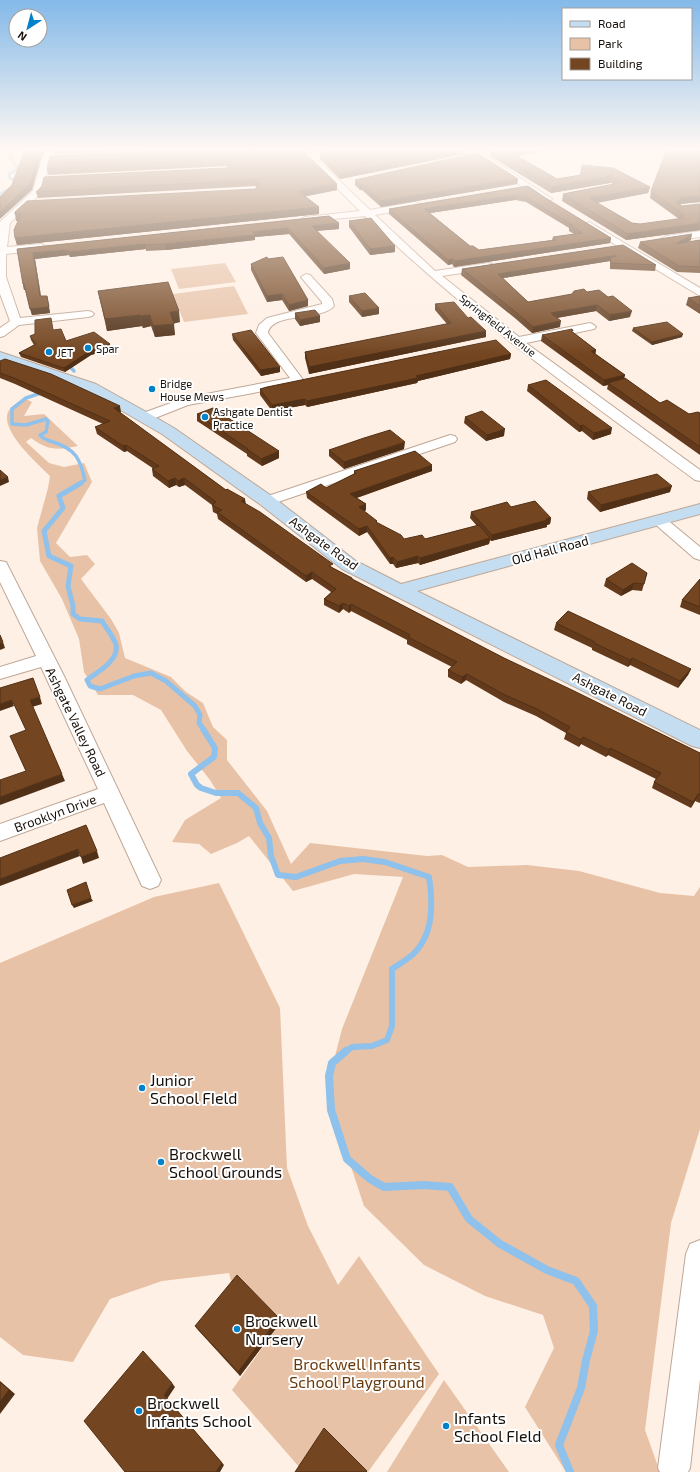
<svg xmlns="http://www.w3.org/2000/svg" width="700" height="1472" viewBox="0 0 700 1472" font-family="'Exo 2',sans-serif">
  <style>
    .green { fill: #e7c2a7 }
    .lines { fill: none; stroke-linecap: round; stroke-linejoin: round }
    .stream-far4 { stroke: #8ec1eb; stroke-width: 3 }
    .stream-far3 { stroke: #8ec1eb; stroke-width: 3.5 }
    .stream-far2 { stroke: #8ec1eb; stroke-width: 5 }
    .stream-far1 { stroke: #8ec1eb; stroke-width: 6 }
    .stream { stroke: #8ec1eb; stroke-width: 8 }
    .street-casing { stroke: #bea796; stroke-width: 2 }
    .secondary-casing { stroke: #bea796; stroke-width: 2 }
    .street { fill: #fff; fill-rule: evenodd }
    .secondary { fill: #c4ddf0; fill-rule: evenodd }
    .wall { fill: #633b1c; fill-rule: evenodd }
    .shaded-wall { fill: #503016 }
    .building { fill: #734520; stroke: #503016; fill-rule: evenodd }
    .poi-dot { fill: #0082ca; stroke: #fff; stroke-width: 1.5 }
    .labels { text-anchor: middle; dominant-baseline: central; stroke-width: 4; stroke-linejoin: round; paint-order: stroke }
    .far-street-label { font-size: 11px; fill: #170f09; stroke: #fff }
    .far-poi-label { font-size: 11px; fill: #170f09; stroke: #fff; text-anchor: start }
    .street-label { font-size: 13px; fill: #170f09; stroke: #fff }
    .near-poi-label { font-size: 16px; fill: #170f09; stroke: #fff; text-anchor: start }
    .near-park-label { font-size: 16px; fill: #6a390b; stroke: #fff }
  </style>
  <rect width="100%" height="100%" fill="#fff0e5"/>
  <path class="green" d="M225,263L236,282L179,289L171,269Z
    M234,286L248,314L184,322L173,294Z
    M24,398L32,402L24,416L44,414L78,446C58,450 48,451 31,438L26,442L49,463L64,467L84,463L92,482L56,543L70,557L87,555L95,564L81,579L111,619L119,633L125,658L171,677L186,692L203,703L213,727L227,740V760L267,811L291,864L310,843L427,856L442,855L468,867L527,865L579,871L660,893L694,896L700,887V1129L671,1223L645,1430L660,1472H566L525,1407L554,1348L543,1315L485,1296L424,1265L364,1206L326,1091L342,1029L403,877L354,874L293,891L249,836L237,843L211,854L199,844L172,842L185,820L221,798L210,780L187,751L161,710L133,695H98L84,672L79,639L62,599L40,561L37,528L48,488L50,476C38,464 0,431 8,412C11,406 19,402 24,398Z
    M219,883L280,1008L287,1168L308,1226L338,1285L359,1256L439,1374L368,1472L300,1468L232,1390L280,1323L233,1288L229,1273L162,1281L110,1299L73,1362L23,1355L0,1337V963L154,897Z
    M444,1380L509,1472H387Z"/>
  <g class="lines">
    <path class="stream-far4" d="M0,194L19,184L9,177V174L18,169L11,159L12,157L9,155L15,149"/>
    <path class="stream-far3" d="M71,368L74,371
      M44,392L26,398L12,409V424L26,425L46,419L48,421L46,432L40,435C44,440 48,440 53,442C76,449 80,459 85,480L79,484"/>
    <path class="stream-far2" d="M81,483L59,496L63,508L44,531L49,556L71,566L68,586L73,606V614L80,619L102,621C106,628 114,637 116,645C119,661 97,672 87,680L90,686L100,689L134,676L151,673L166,681L195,706L200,715L199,723L204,730"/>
    <path class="stream-far1" d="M203,729L215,748L214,757L191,774L197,785L201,788L216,793H238L256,808L260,823L269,838L271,856L278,875L296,877L340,861L363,859L385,862L429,877C433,901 434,930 417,950C411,958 400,963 392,969V1026L387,1040L372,1046L352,1047L345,1052"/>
    <path class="stream" d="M346,1051L332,1063L329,1076L331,1110L347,1159L370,1179L384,1187L423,1185L450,1187L469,1219L500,1244L547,1270L576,1281L593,1306L594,1331L586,1360L581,1388L559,1445L570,1472"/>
    <defs>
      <path id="street" d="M47,149H55L50,159L42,192L10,223L7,247L41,244L46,247L41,250L6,254V277L20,318L88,311L92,312L94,314L92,316L88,317L19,325L4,336L0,337V328L10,321L0,294V222L33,191L42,159Z
        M461,149H472L481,152L552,199L550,201H544L475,156Z
        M310,154L313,155L370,210L415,202L418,203L420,205L418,207L375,215L435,271L488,263L492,264L493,266L488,269L442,276L519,337L590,323L594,325L596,327L594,329L526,343L700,470V481L695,480C582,396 466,315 365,216L302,222L300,220L305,217L360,211L307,159L306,157L307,155Z
        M589,222L700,288V296L586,227L584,225Z
        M700,231V237L666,242L661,239L666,236Z
        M306,274L310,275L332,299L334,306C322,321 271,312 268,333L304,381L302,384L188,405L150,420H140L138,417L140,414L185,398L290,378L256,333L259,325L267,318L322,304V302L301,277Z
        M450,435L455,436L457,439L455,442L272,504L267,505L262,504L260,501L262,498Z
        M660,516L665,518L700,547V560L694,558L655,524L652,521L655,518Z
        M0,561L6,562L8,566L64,676L161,880L158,886L150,889L142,886L104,803L0,841V824L98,789L41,667L0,679V667L36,656L0,582Z
        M700,1240V1379L690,1468L688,1472H660L658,1468L686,1254L690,1244Z"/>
      <path id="secondary" d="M0,352L96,384L150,414L174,428L273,497L356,561L401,584L700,504V514L417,591L700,730V748L692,746L342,569L261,505L162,434L86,390L0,361Z"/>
    </defs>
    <use href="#street" class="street-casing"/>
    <use href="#secondary" class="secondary-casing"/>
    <use href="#street" class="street"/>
    <use href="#secondary" class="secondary"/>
  </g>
  <path class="wall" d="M53,149H176L54,154Z
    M205,149L306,154L337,184V190L305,196L319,214L17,245L15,238L18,221H16L15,214L255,189L257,188L255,186L38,198L36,192L227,168L228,167L227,166L48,175L47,169Z
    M310,149H336L313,152Z
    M347,149H464V154L340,179L320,159V153Z
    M553,149H559L558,151Z
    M692,149H700V202L680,204L682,206L700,204V230L626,240L562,201L563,194L614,184L610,183L551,193L490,156L491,150L518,156L557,179L580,175L582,165L650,187L648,193L597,203L632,223L640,224L679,219L650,198L651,191Z
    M518,179L517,184L381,207L362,190H360L355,185V180Z
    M528,186L544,197L611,238L610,243L454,267L452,264L448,265L389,214V209ZM515,200L526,202L569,228V231L574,234L553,237L552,240L479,250L470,246L430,213Z
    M329,216L339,229L317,231L350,269L324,274L289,234L255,237V240L166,250L146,251V249L70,257L69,255L35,259L41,296H47L50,313L32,315L26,290H24L23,284L17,249Z
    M349,221L395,246V252L370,255L349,227Z
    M691,240L687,242L700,240V273L677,272L638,248L640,242Z
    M623,245L656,265L655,271L610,269V261L503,278L528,302L587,292L630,317L609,321L596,311L557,318L560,327L532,333L516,319L461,275L462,269Z
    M268,259L308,306L289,311L282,300L267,302L251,270V264Z
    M98,291L180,322L173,323L175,335L155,337L151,326L143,328L142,326L107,331Z
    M349,296L379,314L362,317L349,302Z
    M700,296V314L686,305L688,298Z
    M435,304L468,318L486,337L309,374L305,358V352L447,324L435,310Z
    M295,313L320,316V322L300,326L295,319Z
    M633,328L682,337L652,345L632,331Z
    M53,330L66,341L111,349L91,355L65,372L21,357L19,353L34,345L31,340L30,336Z
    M573,332L596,350L595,354L625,375L624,378L660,403L689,414L700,413V455L607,389L608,385L603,386L541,341L542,335Z
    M232,334L280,372L261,376L233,340Z
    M511,354L510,359L418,381L417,383L307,407L305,405L272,411L260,395V389Z
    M0,361L121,412L120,413L333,568L352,578V579L504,658L700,753V803L695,801L691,808L652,788L654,782L656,779L608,755L606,757L581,744L579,747L564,739L566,733L536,716L504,702L466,680L461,684L448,677V670L452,667L407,644V640L351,611L349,613L343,609L339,613L324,605V599L331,592L312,579L306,582L218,519L217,514L213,512L212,505L185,485L179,487L176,485L169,488L153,476L152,469H154L127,451L124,452L97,434L95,427L103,424L15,384L0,378Z
    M528,385L611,434L593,440L582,431L579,432L527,391Z
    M197,414L279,458L262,466L247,456V454L197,421Z
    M465,417L504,436L486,441L464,423Z
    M404,449L344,469L329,456V450Z
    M354,471H432L357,498L366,504V510L364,511L377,523L404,539H425L477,526L470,518L471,512L511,507L551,518L550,524L547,525V527L491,541L490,540L489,544L420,565L418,563L396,568L393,564H390L367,532L359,536L307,498L306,492L326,488L354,474Z
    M588,492H670L600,512L587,499Z
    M647,573L642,591L632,590L621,596L604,586L606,579Z
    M700,579V615L680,607L682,600Z
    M556,623L691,669L688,675L678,688L630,665L628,667L592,650V648L554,630Z
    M280,1323L240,1376L198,1330L195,1326Z"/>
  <path class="shaded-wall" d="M41,149H46L41,159L32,190L0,219V212Z
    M313,149H336L313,152Z
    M458,149H464V154L340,179V173Z
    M525,149H553L509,158L510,152Z
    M611,176L610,183L551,193L552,187Z
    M518,179L517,184L381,207V201Z
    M337,184V190L298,198V191Z
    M362,184V190H360V185Z
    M650,187L648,193L588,204L589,198Z
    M516,195L515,200L424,214V209Z
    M700,196V202L680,204L675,209L676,202L682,197Z
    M319,207V214L17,245L15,238Z
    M339,223V229L312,231V226Z
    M700,223V230L626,240L628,234Z
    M288,228L289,234L255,237V240L166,250L165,244L253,232Z
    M692,234L691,240L674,251L676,244Z
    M611,238L610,243L454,267L455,261Z
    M145,244L146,249L70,257L69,252Z
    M395,246V252L370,255V249Z
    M68,250L69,255L35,259L42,302L33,253Z
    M612,256L611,260V257L610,261L497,279L498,274Z
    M453,259L452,264L448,265V260Z
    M350,263V269L324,274V268Z
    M23,284H24L26,290H24Z
    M282,294V300L267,302V296Z
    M47,296L50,313L32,315L30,309Z
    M308,300V306L289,311V305Z
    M597,305L596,311L550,319L551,313Z
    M379,308V314L362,317V311Z
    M179,311L180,322L172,324L170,312Z
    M632,311L630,317L609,321L610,315Z
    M140,315L142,326L107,331L105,319Z
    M150,315L151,326L143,328L141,316Z
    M320,316V322L300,326V320Z
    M561,321L560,327L532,333L533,327Z
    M174,324L175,335L155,337L153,326Z
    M486,331V337L309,374V367Z
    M683,334L682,337L652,345V342Z
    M110,344L111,349L91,355L65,372L64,368L90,351Z
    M596,350L595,356L591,351Z
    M511,354L510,359L418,381L417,383L307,407V401Z
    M280,367V372L261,376L260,370Z
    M625,375L623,381L608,383V385L603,386L604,380Z
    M305,399V405L272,411V405Z
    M120,406L121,412L115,414L114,408Z
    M583,425L582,431L579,432L580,426Z
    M612,428L611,434L593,440L594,433Z
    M505,429L504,436L486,441L487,435Z
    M405,442L404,449L344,469V462Z
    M126,445L127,451L124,452L123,446Z
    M279,451V458L262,466L261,459Z
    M432,465V471L350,500V494Z
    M8,477L9,482L0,486V480Z
    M175,478L176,485L169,488L168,481Z
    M184,478L185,485L179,487L178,481Z
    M672,486L670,492L600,512L601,505Z
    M245,499L246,505L241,501Z
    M366,504V510L359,514V507Z
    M551,518L550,524L547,525V527L491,541L492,535Z
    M367,526V532L359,536V529Z
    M490,538L489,544L420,565V558Z
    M418,556V563L396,568L397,562Z
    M393,557V564H390V558Z
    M312,572V579L306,582V576Z
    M634,583L632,590L621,596L623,590Z
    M343,603V609L339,613V606Z
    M351,604V611L349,613V606Z
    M3,642L5,648L0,650V644Z
    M632,658L630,665L628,667L630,660Z
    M691,669L688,675L678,688L680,681Z
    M467,674L466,680L461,684L462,677Z
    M40,697L42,704L32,707L30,700Z
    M12,700L14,706L0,711V704Z
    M583,737L581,744L579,747L581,740Z
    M610,748L608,755L606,757L609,750Z
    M62,774L65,781L0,805V797Z
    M698,794L695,801L691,808L693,802Z
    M78,849L80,856L0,886V879Z
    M97,851L99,858L83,864L81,857Z
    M91,898L93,901L74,908L72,905Z
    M279,1318L280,1323L240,1376L238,1372Z
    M0,1381L15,1394L0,1414Z
    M172,1383L175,1387L167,1399L224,1465L220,1472H216L164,1395Z"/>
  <path class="building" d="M25,149H41L39,152L30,184L0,212V197L12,185Z
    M205,149H302L306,154L337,184L298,191L319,207L15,238L14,230L21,214H15V212L27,201L255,189L261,185L254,180L36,192L42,186L44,177L227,168L232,164L226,159L47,169L50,156Z
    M347,149H458L340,173L320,153Z
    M495,149H525L510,152L557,179L581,175L582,165L613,168L650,187L589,198L632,223L640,224L684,218L680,216L684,215L651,191L667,149H700V196L682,197L676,202L682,206L700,204V223L628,234L563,194L614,184L618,181L615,178L611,176L552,187L491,150Z
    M477,153L518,179L381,201L362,184L360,185L355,180Z
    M528,186L544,197L611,238L455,261L453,259L448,260L389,209ZM516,195L526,197L573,225H570L582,233L553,237L556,240L479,250L473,246H470L424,209Z
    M329,216L339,223L312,226L350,263L324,268L288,228L253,232L255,235L165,244L145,245V244L69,252L68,250L33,253L40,296H47L49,307L30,309L24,284H23L17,249Z
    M371,218L395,246L370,249L349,221Z
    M692,234L676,244L700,240V267L679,266L640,242Z
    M623,245L656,265L611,263V257L617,256H612L498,274L528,302L572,294L574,291L584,289L587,292L599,290L608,297L613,296L632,311L610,315L597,305L551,313L561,321L533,327L517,313L462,269Z
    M267,257L268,259L283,257L308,300L289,305L282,294L267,296L251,264Z
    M168,282L179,311L170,312L174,324L153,326L150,315L141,316L140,315L105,319L98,291Z
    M365,293L379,308L362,311L349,296Z
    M700,296V306L688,298Z
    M454,302L468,318L471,317L486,331L309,367L305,352L451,323L435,304Z
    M315,310L320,316L300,320L295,313Z
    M51,318L53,330L61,329L66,341L94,332L110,344L90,351L64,368L19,353L36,344L30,336L35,334V320Z
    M667,322L683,334L652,342L633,328Z
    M572,329L573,331H571L596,350L591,351L625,375L604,380L542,335Z
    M251,330L280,367L260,370L232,334Z
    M496,340L511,354L416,376L418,378L307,401L305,399L272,405L260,389L267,387Z
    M5,359L51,374L120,406L114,408L226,490L227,489L245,499L241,501L260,512L333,564L329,566L352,578V579L504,658L570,689L700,753V795L698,794L693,802L654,782L661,773L610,748L609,750L583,737L581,740L566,732L570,727L537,709L505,695L467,674L462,677L448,670L457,662L408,637L410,635L351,604L349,606L343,603L339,606L324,599L336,589L312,572L306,576L217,512L222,510L212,505L216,502L184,478L178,481L175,478L168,481L152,469L159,466L126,445L123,446L95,427L110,421L14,378L0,373V361Z
    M625,378L660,403L667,400L689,414L698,412L700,413V447L608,383Z
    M546,380L612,428L594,433L583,425L580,426L528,385Z
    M213,408L279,451L261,459L247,449H248L197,414Z
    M482,411L505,429L487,435L465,417Z
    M390,430L405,442L344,462L329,450L364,438Z
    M415,451L432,465L350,494L366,504L359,507L377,521L376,522L401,535L404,539L422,535L425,539L479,525L490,538L420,558L418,556L397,562L393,557L390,558L367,526L359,529L306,492L321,484L326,488L356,473L354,471Z
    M0,470L8,477L0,480Z
    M657,474L672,486L601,505L588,492Z
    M535,501L551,518L546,519L548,520L492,535L471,512L507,502L511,507Z
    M632,563L647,573L644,584L634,583L623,590L606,579Z
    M700,579V607L682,600Z
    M568,611L691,669L680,681L632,658L630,660L594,643L595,642L556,623Z
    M0,635L3,642L0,644Z
    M33,678L40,697L30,700L62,774L0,797V780L26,771L10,736L26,730L12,700L0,704V688Z
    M86,825L97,851L81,857L78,849L0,879V858Z
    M86,882L91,898L72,905L67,890Z
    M237,1275L279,1318L238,1372L195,1326Z
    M143,1351L172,1383L164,1395L222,1463L216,1472H125L84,1421Z
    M0,1382L9,1390L0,1402Z
    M324,1428L367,1471L366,1472H295Z"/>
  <linearGradient id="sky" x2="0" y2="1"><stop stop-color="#84b9e9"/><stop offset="0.42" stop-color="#fff8f3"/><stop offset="1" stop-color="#fff8f3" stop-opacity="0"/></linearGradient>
  <rect width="700" height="355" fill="url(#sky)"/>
  <g class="poi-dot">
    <circle cx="88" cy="348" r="4"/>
    <circle cx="49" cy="352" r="4"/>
    <circle cx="152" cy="389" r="4"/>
    <circle cx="205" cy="417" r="4"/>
    <circle cx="142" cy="1088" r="4"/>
    <circle cx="161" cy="1162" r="4"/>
    <circle cx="237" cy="1329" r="4"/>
    <circle cx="139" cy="1411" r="4"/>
    <circle cx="446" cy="1426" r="4"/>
  </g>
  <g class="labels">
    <g class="far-street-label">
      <text transform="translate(498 325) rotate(38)">Springfield Avenue</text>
    </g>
    <g class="far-poi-label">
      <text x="96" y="348">Spar</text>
      <text x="57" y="352">JET</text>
      <text x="160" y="383">Bridge<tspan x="160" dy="13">House Mews</tspan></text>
      <text x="213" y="411">Ashgate Dentist<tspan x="213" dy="13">Practice</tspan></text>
    </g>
    <g class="street-label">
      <text transform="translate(324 543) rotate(36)">Ashgate Road</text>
      <text transform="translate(550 550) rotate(-15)">Old Hall Road</text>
      <text transform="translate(610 694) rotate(27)">Ashgate Road</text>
      <text transform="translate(76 722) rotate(64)">Ashgate Valley Road</text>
      <text transform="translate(55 813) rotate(-20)">Brooklyn Drive</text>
    </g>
    <g class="near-poi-label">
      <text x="150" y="1079">Junior<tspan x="150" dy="18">School FIeld</tspan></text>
      <text x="169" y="1153">Brockwell<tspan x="169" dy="18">School Grounds</tspan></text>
      <text x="245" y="1320">Brockwell<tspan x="245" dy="18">Nursery</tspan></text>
      <text x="147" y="1402">Brockwell<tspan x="147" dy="18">Infants School</tspan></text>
      <text x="454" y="1417">Infants<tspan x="454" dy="18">School FIeld</tspan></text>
    </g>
    <g class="near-park-label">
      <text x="357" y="1363">Brockwell Infants<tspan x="357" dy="18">School Playground</tspan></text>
    </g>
  </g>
  <rect x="562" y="8" width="130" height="72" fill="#ffffff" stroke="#a29f9d"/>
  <rect x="570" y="21" width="20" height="6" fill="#c4ddf0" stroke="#a29f9d"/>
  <text x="598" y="28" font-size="12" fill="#170f09">Road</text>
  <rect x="570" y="38" width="20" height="12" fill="#e7c2a7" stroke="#a29f9d"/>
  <text x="598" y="48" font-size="12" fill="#170f09">Park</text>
  <rect x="570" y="58" width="20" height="12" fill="#734520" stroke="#a29f9d"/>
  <text x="598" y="68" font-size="12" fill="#170f09">Building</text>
  <g transform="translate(28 28) rotate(216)"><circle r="19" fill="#ffffff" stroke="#a29f9d"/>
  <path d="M0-3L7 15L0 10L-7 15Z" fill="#0082ca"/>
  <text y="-6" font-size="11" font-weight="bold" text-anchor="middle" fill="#170f09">N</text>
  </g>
</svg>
